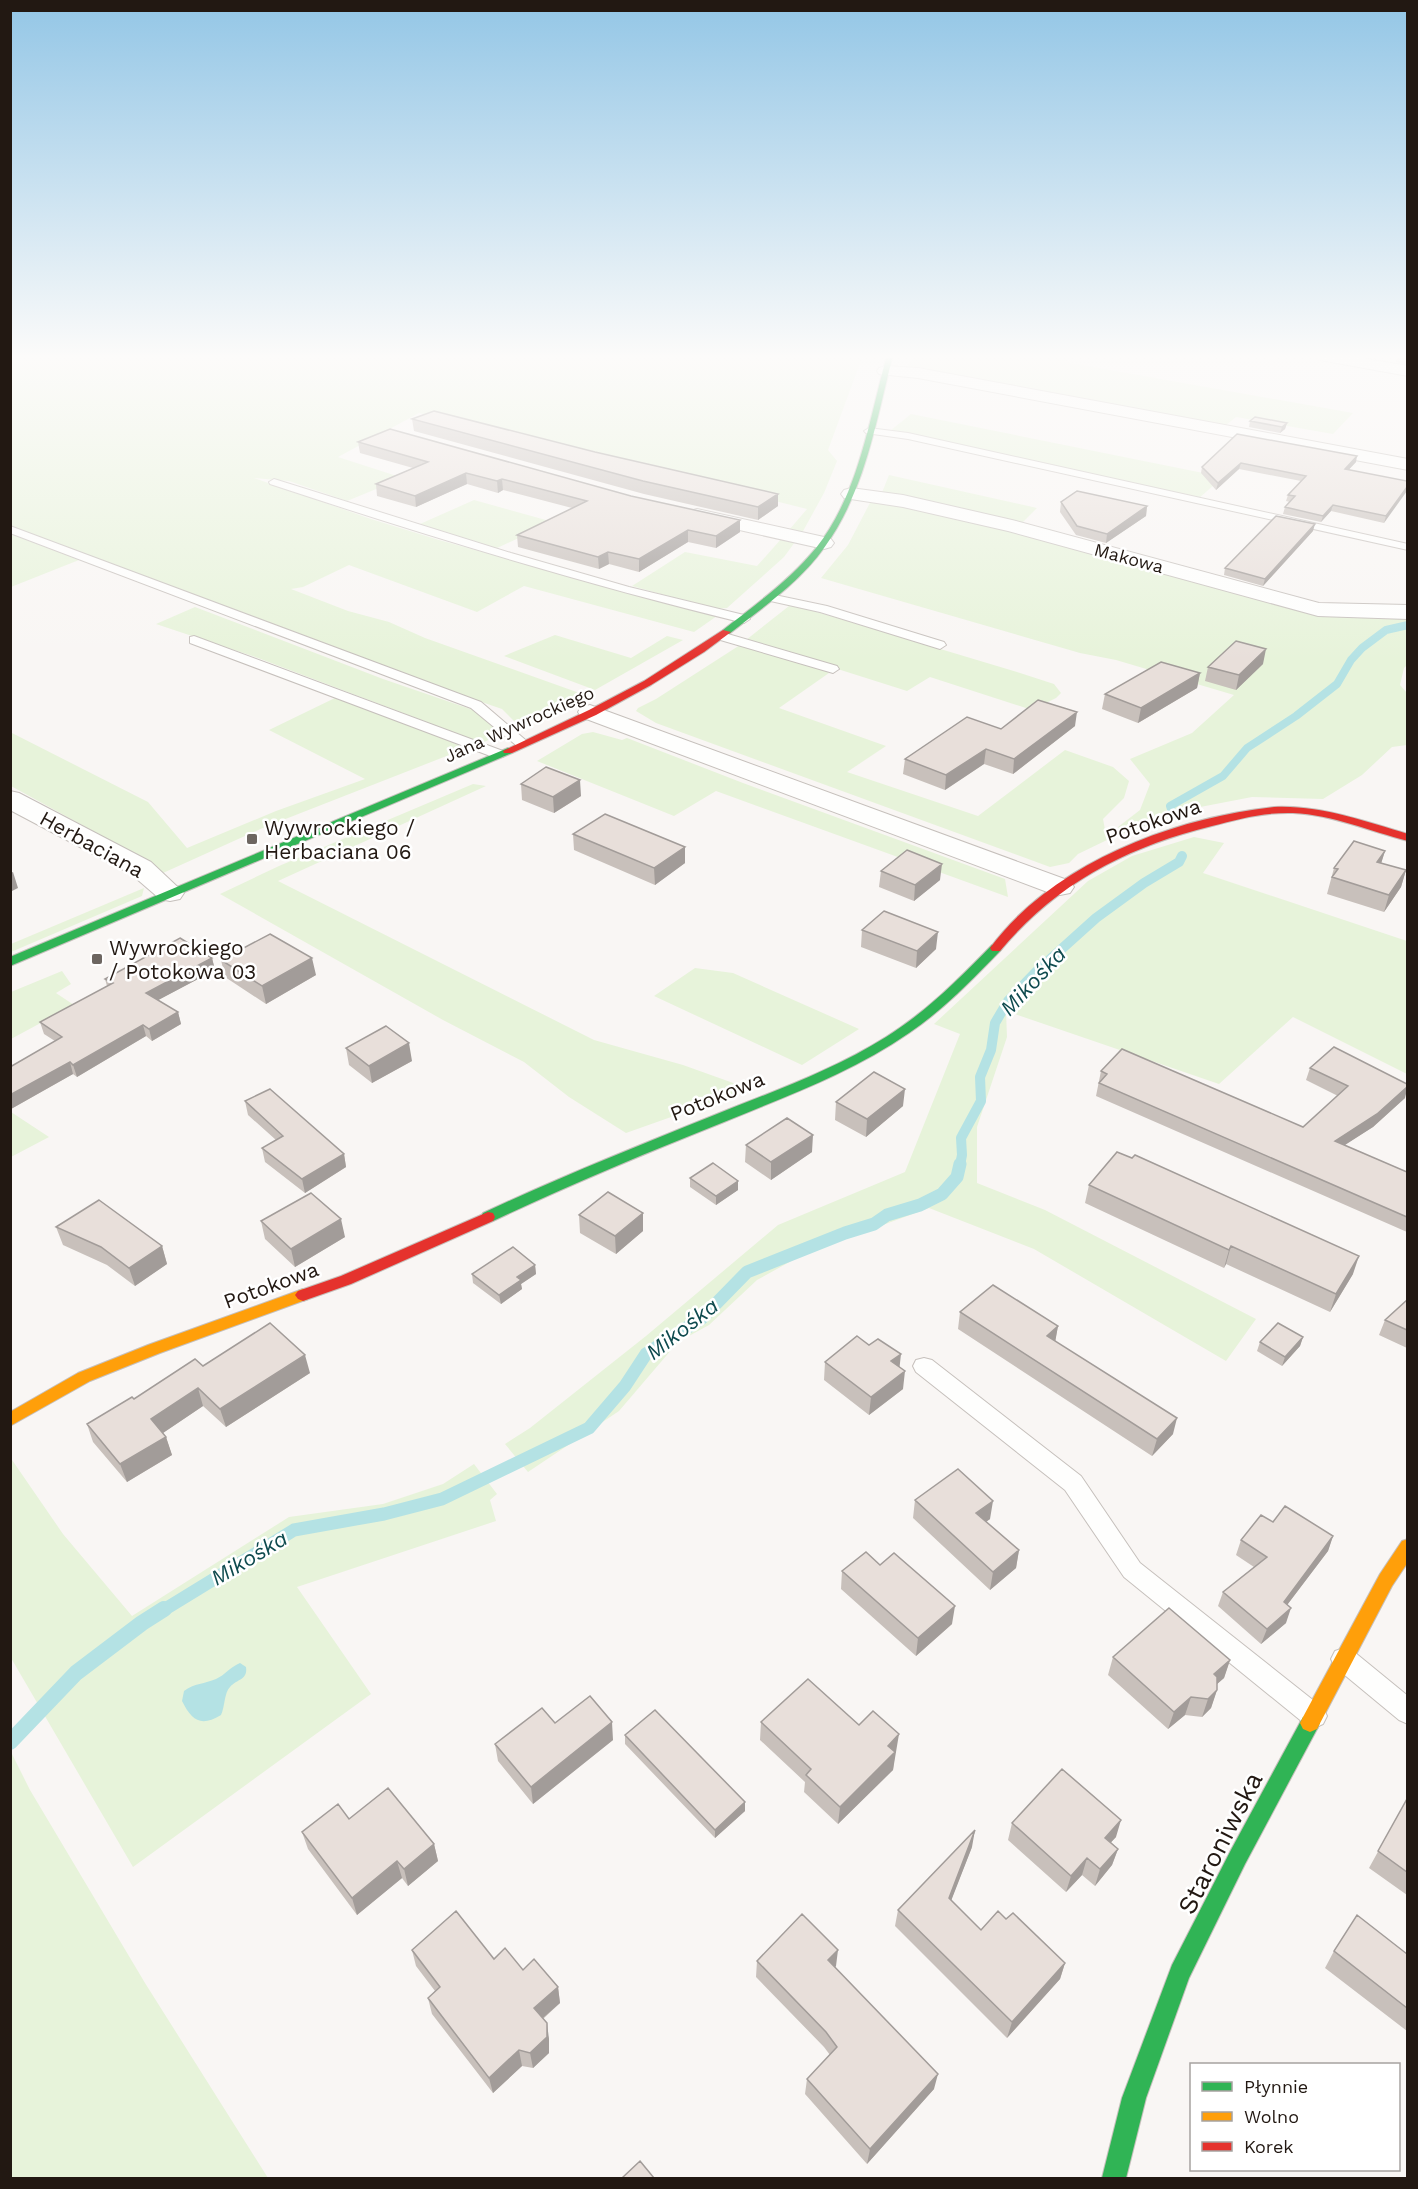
<svg xmlns="http://www.w3.org/2000/svg" width="1418" height="2189" viewBox="0 0 1418 2189" font-family="'Work Sans',sans-serif">
  <style>
    .green { fill: #e7f3da }
    .water { fill: #b4e2e4 }
    .lines { fill: none; stroke-linecap: round; stroke-linejoin: round }
    .stream-far3 { stroke: #b4e2e4; stroke-width: 8 }
    .stream-far2 { stroke: #b4e2e4; stroke-width: 10 }
    .stream-far1 { stroke: #b4e2e4; stroke-width: 13 }
    .stream { stroke: #b4e2e4; stroke-width: 16 }
    .lane-casing { stroke: #c6c0bc; stroke-width: 2 }
    .street-casing { stroke: #c6c0bc; stroke-width: 2 }
    .fast-casing { stroke: #c6c0bc; stroke-width: 2 }
    .slow-casing { stroke: #c6c0bc; stroke-width: 2 }
    .jam-casing { stroke: #c6c0bc; stroke-width: 2 }
    .lane { fill: #fefefd; fill-rule: evenodd }
    .street { fill: #fefefd; fill-rule: evenodd }
    .fast { fill: #30b455; fill-rule: evenodd }
    .slow { fill: #ff9f0a; fill-rule: evenodd }
    .jam { fill: #e5322d; fill-rule: evenodd }
    .wall { fill: #c8c0bb }
    .shaded-wall { fill: #a29c99 }
    .building { fill: #e8dfda; stroke: #a29c99; stroke-width: 1.5 }
    .poi-dot { fill: #6d6661; stroke: #fff; stroke-width: 2 }
    .labels { text-anchor: middle; dominant-baseline: central; stroke-width: 5; stroke-linejoin: round; paint-order: stroke }
    .far-street-label { font-size: 18px; fill: #221812; stroke: #fff }
    .street-label { font-size: 21px; fill: #221812; stroke: #fff }
    .poi-label { font-size: 21px; fill: #221812; stroke: #fff; text-anchor: start }
    .water-label { font-size: 22px; font-style: italic; fill: #0e4a4e; stroke: #fff }
    .near-street-label { font-size: 26px; fill: #221812; stroke: #fff }
  </style>
  <rect width="100%" height="100%" fill="#f9f6f4"/>
  <path class="green" d="M10,355H863L828,450L837,461L824,493L802,533L789,530L807,509L419,413L338,457L403,478L347,501L289,481L254,478L371,519L439,540L717,616L694,632L524,586L477,612L349,565L303,587L291,589L348,611L389,622L425,638L585,695L519,726L502,709L397,673L11,527Z
    M914,355H1076L1065,362L1353,413L1333,434L1236,417L1220,430L908,366Z
    M911,414L1223,477L1198,499L890,431Z
    M889,475L1037,508L1020,525L881,495Z
    M872,499L915,507L1273,600L1407,616V665L1404,668L1400,685L1407,693V745L1392,747L1362,775L1323,799L1252,797L1195,808L1122,834L1118,827L1140,810L1150,784L1130,759L1192,733L1234,695L1116,660L1080,653L821,578L848,545Z
    M474,500L553,522L497,548L420,524Z
    M10,534H11L79,560L11,587Z
    M782,538L795,542L784,557L727,608L715,609L632,586L685,552L757,566Z
    M789,606L807,609L1017,672L1054,684L1061,693L1056,698L1032,710L930,677L907,691L746,640Z
    M195,607L383,679L482,713L501,734L482,743L258,658L156,624Z
    M555,635L631,658L667,636L683,640L595,690L504,656Z
    M740,645L823,669L829,673L779,708L886,746L847,772L978,816L1065,750L1113,767L1129,781L1124,798L1103,819L1107,840L1078,854L1069,863L1050,867L656,723L636,711L638,708L656,699Z
    M337,697L467,748L265,827L163,873L144,859L11,786L10,732L148,802L187,848L276,811L365,779L269,730Z
    M593,732L622,740L627,738L743,783L1005,879L1008,897L716,791L674,816L537,761L582,734Z
    M473,784L486,786L278,881L594,1040L683,1065L750,1089L626,1133L569,1097L524,1062L443,1020L220,894L279,866Z
    M1194,837L1224,843L1203,873L1407,941V1074L1293,1017L1219,1084L1006,1011L1007,1037L977,1127V1183L1045,1210L1256,1319L1226,1361L1034,1249L929,1208L804,1254L757,1280L709,1325L678,1342L619,1411L528,1472L505,1444L530,1428L646,1336L778,1225L905,1172L960,1034L934,1024L1088,881L1132,856Z
    M144,888L142,896L11,952V944Z
    M695,968L733,973L859,1029L802,1065L654,996Z
    M62,971L71,984L56,993L74,1005L11,1039V992Z
    M11,1112L49,1137L11,1157Z
    M10,1457L63,1534L132,1616L289,1517L383,1504L443,1484L474,1464L497,1494L490,1500L496,1521L297,1587L371,1694L133,1867L11,1658Z
    M11,1752L30,1790L145,1983L268,2178H11Z"/>
  <path class="water" d="M240,1663L246,1667C248,1680 237,1679 230,1687C224,1693 225,1707 221,1715C201,1727 192,1721 182,1701L184,1691C194,1683 205,1684 216,1679C225,1675 230,1667 240,1663Z"/>
  <g class="lines">
    <path class="stream-far3" d="M1173,815L1170,806L1223,776L1247,748L1296,716L1337,684L1351,660L1362,648L1386,630L1408,625"/>
    <path class="stream-far2" d="M960,1165L962,1155L961,1138L981,1101L980,1077L991,1050L995,1023L1008,1001L1036,972L1096,918L1144,883L1179,862L1182,856"/>
    <path class="stream-far1" d="M162,1611L294,1530L384,1514L442,1499L589,1428L625,1386L646,1354L702,1318L747,1272L845,1233L874,1224L887,1215L920,1205L942,1194L957,1177L960,1164"/>
    <path class="stream" d="M10,1742L76,1673L142,1623L164,1609"/>
    <defs>
      <path id="lane" d="M869,428L908,433L1408,544V550L908,439L866,433L864,431Z
        M274,479L511,553L629,587L748,616L750,619L744,623C584,584 427,536 270,484L269,482Z
        M10,526L481,702L529,743L527,746H517L471,708L10,533Z
        M770,594L827,606L944,642L946,645L940,649L820,612L766,600L764,598Z
        M721,632L837,666L839,669L833,673L717,639L715,636Z
        M194,636L503,751L505,754L503,757H493L190,643V637Z
        M924,1358L932,1360L1081,1476L1140,1563L1323,1708L1327,1716L1323,1724L1314,1728L1305,1724L1124,1577L1065,1490L916,1372L913,1366L916,1360Z
        M1344,1648L1353,1651L1408,1696V1724L1399,1720L1335,1667L1331,1659L1335,1651Z"/>
      <path id="street" d="M1312,355H1344L1408,366V376L1320,360Z
        M885,366L918,368L1408,459V470L918,378L879,374L877,371L879,368Z
        M851,488L903,495L1012,520L1319,603L1408,605V619L1318,616L1008,531L903,507L844,498L841,494L844,490Z
        M697,509L824,537L831,539L834,543L831,547L824,549L690,519L687,515L690,511Z
        M590,705L1070,881L1074,887L1070,893L1060,895L1050,893L581,717L578,712L581,707Z
        M10,791L19,793L151,862L184,893L180,899L170,901L160,899L131,874L10,810Z"/>
      <path id="fast" d="M887,355H893C876,421 865,492 824,548C799,583 762,608 729,634H723V630C755,605 790,580 816,548C859,494 869,420 887,355Z
        M508,748L512,749V753L10,966V957Z
        M996,944L1000,945L1002,948L1000,951C972,980 943,1010 909,1033C853,1072 787,1096 724,1122C646,1153 569,1185 493,1221H483L481,1217L483,1213C558,1178 635,1147 712,1116C771,1092 832,1071 886,1037C926,1012 959,979 992,945Z
        M1310,1714L1317,1717L1320,1723L1317,1729L1245,1864L1189,1978L1146,2098L1126,2178H1102L1122,2098L1172,1965L1231,1850L1303,1717Z"/>
      <path id="slow" d="M303,1289L308,1291L311,1295L308,1299L160,1353L90,1381L10,1426V1412L78,1373L148,1345Z
        M1408,1539V1562L1392,1586L1317,1729L1310,1732L1303,1729L1300,1723L1303,1717L1380,1574L1402,1541Z"/>
      <path id="jam" d="M723,630L731,632L704,652L651,685L596,715L512,753H504L503,751L589,710L644,681Z
        M1274,807C1320,805 1364,821 1408,834V841C1369,831 1333,815 1293,813C1265,812 1238,819 1212,826C1127,847 1057,883 1000,951H992L990,948C1052,864 1172,818 1274,807Z
        M488,1212L493,1213L495,1217L493,1221L351,1284L303,1301L298,1299L295,1295L298,1291L341,1276Z"/>
    </defs>
    <use href="#lane" class="lane-casing"/>
    <use href="#street" class="street-casing"/>
    <use href="#fast" class="fast-casing"/>
    <use href="#slow" class="slow-casing"/>
    <use href="#jam" class="jam-casing"/>
    <use href="#lane" class="lane"/>
    <use href="#street" class="street"/>
    <use href="#fast" class="fast"/>
    <use href="#slow" class="slow"/>
    <use href="#jam" class="jam"/>
  </g>
  <path class="wall" d="M1397,355H1407V365L1396,362Z
    M412,419L595,452L778,494V506L758,520L644,494L414,431Z
    M1250,421L1287,423L1285,429L1280,433L1249,427Z
    M1237,434L1356,462L1348,470L1407,481L1384,523L1331,511L1321,522L1283,514L1285,507L1290,502L1286,501L1288,495L1301,481L1239,469L1216,490L1201,473L1202,467Z
    M358,442L740,532L716,548L688,542L639,572L609,564L599,569L518,547L517,535L572,508L503,490L498,493L467,484L416,507L377,496L376,484L413,468L360,453Z
    M1061,502L1147,506L1146,516L1106,543L1076,535L1060,512Z
    M1313,531L1263,586L1224,575L1225,568Z
    M1263,664L1236,690L1205,681L1208,667Z
    M1200,673L1197,688L1138,723L1102,709L1105,694Z
    M1075,726L1013,774L984,764L945,790L903,774L905,759L1001,729Z
    M521,784L581,796L554,813L522,800Z
    M573,834L685,863L655,885L574,850Z
    M1385,851L1381,863L1406,870L1401,887L1384,912L1327,894L1334,868Z
    M881,871L940,880L914,901L879,887Z
    M862,930L936,949L916,968L861,947Z
    M212,958L215,970L158,1000L178,1012L181,1024L152,1041L146,1036L77,1077L73,1074L11,1109L10,1067L55,1041L44,1034L40,1022L107,986L105,979Z
    M221,960L316,975L266,1004L225,977Z
    M346,1048L412,1061L372,1083L349,1065Z
    M1310,1068L1405,1098L1373,1127L1344,1145L1407,1172V1232L1096,1096L1101,1071L1303,1127L1338,1096L1306,1080Z
    M245,1101L344,1154L346,1167L305,1193L265,1162L262,1148L276,1140L248,1115Z
    M836,1102L903,1106L866,1137L835,1120Z
    M746,1145L812,1152L771,1180L745,1162Z
    M690,1178L738,1190L716,1205L690,1187Z
    M1089,1185L1353,1274L1330,1312L1226,1264L1224,1268L1085,1203Z
    M643,1213V1231L616,1254L580,1233L579,1215Z
    M261,1221L345,1237L295,1267L265,1239Z
    M56,1227L162,1246L167,1264L135,1286L107,1265L63,1245Z
    M535,1265L536,1274L521,1284L522,1289L501,1304L473,1283L472,1274Z
    M1407,1300V1348L1379,1335L1385,1320Z
    M960,1312L1058,1326L1055,1341L1173,1434L1152,1456L958,1329Z
    M1303,1337L1300,1346L1282,1366L1257,1351L1260,1342Z
    M825,1362L900,1367L903,1389L869,1415L824,1380Z
    M203,1366L310,1373L226,1427L203,1406L163,1433L166,1437L172,1455L127,1482L93,1442L87,1424L134,1399Z
    M915,1500L990,1519L986,1522L1019,1550L1016,1568L990,1590L913,1518Z
    M1273,1522L1333,1536L1328,1551L1287,1605L1286,1623L1261,1644L1218,1606L1223,1592L1254,1567L1236,1555L1241,1540Z
    M842,1571L952,1624L916,1656L841,1589Z
    M1113,1657L1230,1660L1224,1678L1217,1684V1690L1211,1708L1202,1717L1185,1715L1168,1729L1108,1675Z
    M761,1722L859,1725L896,1752L895,1753L893,1770L838,1824L804,1792L805,1782L760,1740Z
    M555,1723L613,1740L533,1804L498,1761L495,1744Z
    M625,1735L745,1802V1811L715,1838L625,1744Z
    M1407,1799V1895L1369,1868Z
    M349,1819L434,1844L438,1861L408,1886L402,1878L357,1915L308,1849L302,1832Z
    M1012,1823L1116,1837L1111,1842L1118,1849L1112,1865L1095,1886L1082,1875L1066,1892L1008,1840Z
    M972,1847L951,1900L981,1930L1006,1919L1065,1963L1060,1979L1007,2038L895,1926L898,1910Z
    M412,1950L494,1959L523,1970L558,1987L560,2003L543,2019L549,2039V2053L533,2068L522,2066L493,2093L432,2014L428,1998L435,1991L416,1966Z
    M1334,1951L1407,1954V2031L1325,1968Z
    M757,1961L836,1966L835,1967L934,2089L867,2164L805,2094L807,2079L830,2055L824,2047L756,1977Z"/>
  <path class="shaded-wall" d="M1287,423L1285,429L1280,433L1282,427Z
    M1357,456L1356,462L1343,476L1345,469Z
    M1241,463L1239,469L1216,490L1218,483Z
    M466,473L467,484L416,507L415,496Z
    M502,479L503,490L498,493L497,481Z
    M1407,487V491L1384,523L1386,516Z
    M778,494V506L758,520V507Z
    M1333,505L1331,511L1321,522L1323,516Z
    M1147,506L1146,516L1106,543L1107,534Z
    M740,520V532L716,548V536Z
    M1315,524L1313,531L1263,586L1265,579Z
    M688,530V542L639,572V559Z
    M608,552L609,564L599,569L598,557Z
    M1266,649L1263,664L1236,690L1239,675Z
    M1200,673L1197,688L1138,723L1141,708Z
    M1077,712L1075,726L1013,774L1014,759Z
    M986,749L984,764L945,790L946,775Z
    M580,780L581,796L554,813L553,797Z
    M685,847V863L655,885L654,868Z
    M1385,851L1380,867L1377,862Z
    M942,864L940,880L914,901L915,885Z
    M1406,870L1401,887L1384,912L1389,895Z
    M13,872L18,888L10,892V873Z
    M938,932L936,949L916,968L917,951Z
    M212,958L215,970L149,1005L146,993Z
    M312,958L316,975L266,1004L262,986Z
    M178,1012L181,1024L152,1041L149,1029Z
    M143,1025L146,1036L77,1077L73,1065Z
    M409,1043L412,1061L372,1083L369,1066Z
    M70,1062L73,1074L11,1109L10,1095Z
    M1407,1087V1090L1405,1098L1373,1127L1331,1154L1335,1141Z
    M905,1089L903,1106L866,1137L867,1119Z
    M813,1135L812,1152L771,1180V1162Z
    M344,1154L346,1167L305,1193L302,1179Z
    M738,1181V1190L716,1205V1196Z
    M643,1213V1231L616,1254L615,1236Z
    M341,1219L345,1237L295,1267L291,1249Z
    M162,1246L167,1264L135,1286L129,1268Z
    M1231,1246L1226,1264L1224,1268L1229,1250Z
    M1359,1256L1353,1274L1330,1312L1336,1294Z
    M535,1265L536,1274L521,1284L522,1289L501,1304L499,1295L517,1277Z
    M1058,1326L1055,1343L1047,1336Z
    M1303,1337L1300,1346L1282,1366L1285,1357Z
    M901,1354L899,1372L891,1361Z
    M305,1355L310,1373L226,1427L220,1409Z
    M905,1371L903,1389L869,1415L871,1397Z
    M198,1388L203,1406L157,1437L151,1419Z
    M1177,1418L1173,1434L1152,1456L1157,1439Z
    M166,1437L172,1455L127,1482L120,1464Z
    M993,1501L990,1519L973,1531L976,1513Z
    M1333,1536L1328,1551L1278,1617L1284,1602Z
    M1019,1550L1016,1568L990,1590L993,1572Z
    M955,1606L952,1624L916,1656L918,1638Z
    M1291,1608L1286,1623L1261,1644L1267,1629Z
    M1230,1660L1224,1678L1208,1692L1214,1674Z
    M1217,1690L1211,1708L1202,1717L1208,1699Z
    M1191,1697L1185,1715L1168,1729L1174,1712Z
    M612,1722L613,1740L533,1804L531,1787Z
    M899,1734L893,1770L838,1824L840,1807L888,1746Z
    M745,1802V1811L715,1838V1830Z
    M1121,1820L1116,1837L1100,1854L1105,1838Z
    M975,1830L972,1847L946,1914L949,1898Z
    M434,1844L438,1861L408,1886L404,1869Z
    M1118,1849L1112,1865L1095,1886L1100,1869Z
    M1087,1858L1082,1875L1066,1892L1071,1876Z
    M397,1861L402,1878L357,1915L352,1898Z
    M838,1950L836,1966L827,1976L828,1960Z
    M1065,1963L1060,1979L1007,2038L1012,2022Z
    M558,1987L560,2003L536,2024L534,2008Z
    M547,2023L549,2039V2053L533,2068L530,2053Z
    M519,2050L522,2066L493,2093L489,2078Z
    M938,2074L934,2089L867,2164L870,2149Z"/>
  <path class="building" d="M434,411L595,452L778,494L758,507L643,481L412,419Z
    M1255,417L1287,423L1282,427L1250,421Z
    M390,429L631,496L740,520L716,536L688,530L639,559L608,552L598,557L517,535L587,501L502,479L497,481L466,473L415,496L376,484L428,462L358,442Z
    M1237,434L1357,456L1345,469L1407,481V487L1386,516L1333,505L1323,516L1285,507L1295,496L1288,495L1306,476L1241,463L1218,483L1202,467Z
    M1077,491L1147,506L1107,534L1077,526L1061,502Z
    M1276,516L1315,524L1265,579L1225,568Z
    M1236,641L1266,649L1239,675L1208,667Z
    M1161,662L1200,673L1141,708L1105,694Z
    M1038,700L1077,712L1014,759L986,749L946,775L905,759L967,717L1001,729Z
    M546,767L580,780L553,797L521,784Z
    M605,814L685,847L654,868L573,834Z
    M1354,841L1385,851L1377,862L1406,870L1389,895L1332,877L1338,869L1334,868Z
    M907,850L942,864L915,885L881,871Z
    M884,911L938,932L917,951L862,930Z
    M270,934L312,958L262,986L221,960Z
    M180,938L212,958L146,993L178,1012L149,1029L143,1025L73,1065L70,1062L10,1095V1067L62,1037L40,1022L113,983L105,979Z
    M386,1026L409,1043L369,1066L346,1048Z
    M1334,1047L1407,1084V1087L1377,1114L1335,1141L1407,1172V1217L1099,1083L1107,1074L1101,1071L1122,1049L1303,1127L1348,1086L1310,1068Z
    M874,1072L905,1089L867,1119L836,1102Z
    M270,1089L344,1154L302,1179L262,1148L283,1136L245,1101Z
    M787,1118L813,1135L771,1162L746,1145Z
    M1117,1152L1132,1158L1135,1155L1359,1256L1336,1294L1231,1246L1229,1250L1089,1185Z
    M713,1163L738,1181L716,1196L690,1178Z
    M608,1192L643,1213L615,1236L579,1215Z
    M311,1193L341,1219L291,1249L261,1221Z
    M99,1200L162,1246L129,1268L101,1247L56,1227Z
    M513,1247L535,1265L517,1277L521,1280L499,1295L472,1274Z
    M993,1285L1058,1326L1047,1336L1177,1418L1157,1439L960,1312Z
    M1407,1300V1330L1385,1320Z
    M270,1323L305,1355L220,1409L198,1388L151,1419L166,1437L120,1464L87,1424L132,1397L134,1399L195,1359L203,1366Z
    M1278,1323L1303,1337L1285,1357L1260,1342Z
    M857,1336L869,1345L878,1339L901,1354L891,1361L905,1371L871,1397L825,1362Z
    M958,1469L993,1501L976,1513L1019,1550L993,1572L915,1500Z
    M1285,1506L1333,1536L1284,1602L1291,1608L1267,1629L1223,1592L1267,1557L1241,1540L1261,1515L1273,1522Z
    M866,1552L880,1565L894,1553L955,1606L918,1638L842,1571Z
    M1169,1608L1230,1660L1214,1674L1217,1677V1690L1208,1699L1191,1697L1174,1712L1113,1657Z
    M808,1679L859,1725L873,1711L899,1734L888,1746L895,1752L840,1807L806,1775L811,1769L761,1722Z
    M590,1696L612,1722L531,1787L495,1744L542,1708L555,1723Z
    M655,1710L745,1802L715,1830L625,1735Z
    M1062,1769L1121,1820L1105,1838L1118,1849L1100,1869L1087,1858L1071,1876L1012,1823Z
    M388,1788L434,1844L404,1869L397,1861L352,1898L302,1832L338,1804L349,1819Z
    M1407,1799V1872L1378,1851Z
    M975,1830L949,1898L981,1930L998,1911L1006,1919L1013,1913L1065,1963L1012,2022L898,1910Z
    M456,1911L494,1959L505,1948L523,1970L534,1959L558,1987L534,2008L547,2023V2037L530,2053L519,2050L489,2078L428,1998L440,1987L412,1950Z
    M802,1914L838,1950L828,1960L938,2074L870,2149L807,2079L837,2047L826,2032L757,1961Z
    M1357,1915L1407,1954V2008L1334,1951Z
    M640,2161L654,2178H622Z"/>
  <linearGradient id="sky" x2="0" y2="1"><stop stop-color="#93c6e6"/><stop offset="0.54" stop-color="#fcfbfa"/><stop offset="1" stop-color="#fcfbfa" stop-opacity="0"/></linearGradient>
  <rect width="1418" height="661" fill="url(#sky)"/>
  <g class="poi-dot">
    <rect x="246" y="833" width="12" height="12" rx="3"/>
    <rect x="91" y="953" width="12" height="12" rx="3"/>
  </g>
  <g class="labels">
    <g class="far-street-label">
      <text transform="translate(1129 558) rotate(15)">Makowa</text>
      <text transform="translate(519 724) rotate(-24)">Jana Wywrockiego</text>
    </g>
    <g class="street-label">
      <text transform="translate(1153 821) rotate(-19)">Potokowa</text>
      <text transform="translate(92 844) rotate(29)">Herbaciana</text>
      <text transform="translate(717 1096) rotate(-22)">Potokowa</text>
      <text transform="translate(271 1285) rotate(-20)">Potokowa</text>
    </g>
    <g class="poi-label">
      <text x="264" y="827">Wywrockiego /<tspan x="264" dy="24">Herbaciana 06</tspan></text>
      <text x="109" y="947">Wywrockiego<tspan x="109" dy="24">/ Potokowa 03</tspan></text>
    </g>
    <g class="water-label">
      <text transform="translate(1033 981) rotate(-47)">Mikośka</text>
      <text transform="translate(682 1329) rotate(-38)">Mikośka</text>
      <text transform="translate(249 1558) rotate(-31)">Mikośka</text>
    </g>
    <g class="near-street-label">
      <text transform="translate(1220 1843) rotate(-63)">Staroniwska</text>
    </g>
  </g>
  <rect width="1418" height="2189" fill="none" stroke="#221812" stroke-width="24"/>
  <rect x="1190" y="2063" width="210" height="108" fill="#ffffff" stroke="#a7a3a0" stroke-width="1.5"/>
  <rect x="1202" y="2082" width="30" height="9" fill="#30b455" stroke="#a7a3a0" stroke-width="1.5"/>
  <text x="1244" y="2093" font-size="18" fill="#221812">Płynnie</text>
  <rect x="1202" y="2112" width="30" height="9" fill="#ff9f0a" stroke="#a7a3a0" stroke-width="1.5"/>
  <text x="1244" y="2123" font-size="18" fill="#221812">Wolno</text>
  <rect x="1202" y="2142" width="30" height="9" fill="#e5322d" stroke="#a7a3a0" stroke-width="1.5"/>
  <text x="1244" y="2153" font-size="18" fill="#221812">Korek</text>
</svg>
